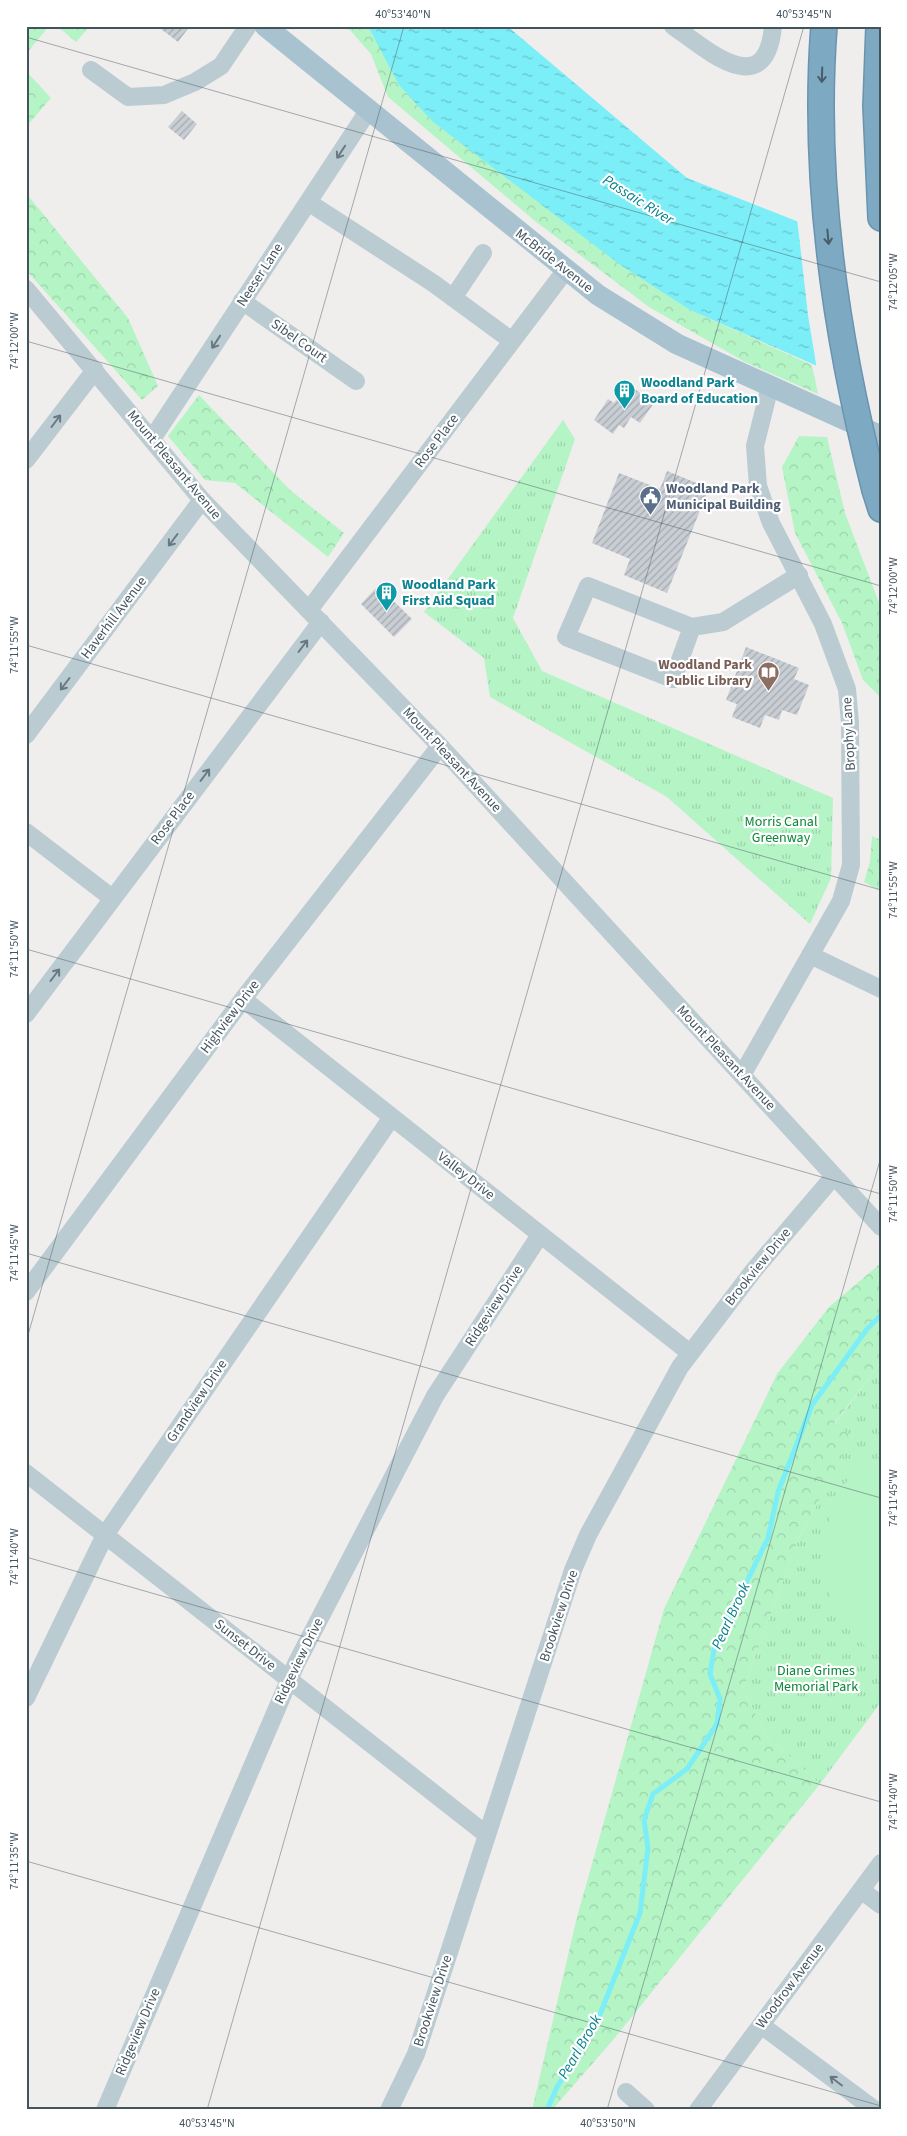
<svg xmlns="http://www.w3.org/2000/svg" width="907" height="2136" viewBox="0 0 907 2136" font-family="'Source Sans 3',sans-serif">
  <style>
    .grass { fill: url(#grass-tufts) }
    .forest { fill: url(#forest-crowns) }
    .pitch { fill: #b5f4c5 }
    .water { fill: url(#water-ripples) }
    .pier { fill: #f0eded }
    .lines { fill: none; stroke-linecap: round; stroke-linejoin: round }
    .stream { stroke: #7ceef7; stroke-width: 5 }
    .building { fill: url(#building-hatch) }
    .highway-casing { stroke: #6994af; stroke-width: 28 }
    .minor { stroke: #bbcbd2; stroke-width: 18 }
    .major { stroke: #a9c2d0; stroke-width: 21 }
    .highway { stroke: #7ea9c3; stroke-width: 25 }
    .highway-bridge-casing { stroke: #6994af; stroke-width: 28; stroke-linecap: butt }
    .highway-bridge { stroke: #7ea9c3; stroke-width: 25 }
    .oneway { stroke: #495c67 }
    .oneway2 { stroke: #677880 }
    .ticks { fill: none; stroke: #43545d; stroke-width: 1; stroke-opacity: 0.45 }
    .labels { text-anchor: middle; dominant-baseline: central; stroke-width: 4.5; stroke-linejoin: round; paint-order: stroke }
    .street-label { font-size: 14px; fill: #43545d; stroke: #fff }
    .culture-label { font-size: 14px; font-weight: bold; fill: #0d838f; stroke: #fff; text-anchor: start }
    .service-label { font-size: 14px; font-weight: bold; fill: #4e5e75; stroke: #fff; text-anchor: start }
    .education-label { font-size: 14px; font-weight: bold; fill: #785e54; stroke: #fff; text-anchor: end }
    .park-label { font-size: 14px; fill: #0b8738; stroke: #fff }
    .water-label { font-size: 15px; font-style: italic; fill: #04818a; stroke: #fff }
    .neatline { fill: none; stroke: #43545d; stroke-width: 2 }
    .ticks-label { font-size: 12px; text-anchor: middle; fill: #43545d }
  </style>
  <defs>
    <pattern id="grass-tufts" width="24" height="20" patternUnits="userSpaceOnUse" patternTransform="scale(1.25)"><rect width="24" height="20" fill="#b5f4c5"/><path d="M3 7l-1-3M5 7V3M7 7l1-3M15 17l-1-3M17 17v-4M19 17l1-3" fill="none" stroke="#9dd3ac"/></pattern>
    <pattern id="forest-crowns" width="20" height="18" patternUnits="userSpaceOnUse" patternTransform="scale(1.25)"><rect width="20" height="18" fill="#b5f4c5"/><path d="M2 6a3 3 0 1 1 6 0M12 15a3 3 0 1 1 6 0" fill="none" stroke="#9dd3ac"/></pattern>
    <pattern id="water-ripples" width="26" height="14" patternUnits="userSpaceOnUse" patternTransform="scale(1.25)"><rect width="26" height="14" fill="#7ceef7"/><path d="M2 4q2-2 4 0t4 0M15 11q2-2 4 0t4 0" fill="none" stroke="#67c3cb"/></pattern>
    <pattern id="building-hatch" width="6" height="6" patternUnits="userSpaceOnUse" patternTransform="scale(1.25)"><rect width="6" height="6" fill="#c8ced3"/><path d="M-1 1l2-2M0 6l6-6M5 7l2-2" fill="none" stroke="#a4aaae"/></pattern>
  </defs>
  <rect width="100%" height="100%" fill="#f0eded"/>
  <path class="grass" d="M563,420L575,439L513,618L542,671L833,798L831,878L810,924L667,797L490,697L484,658L424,612Z
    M881,1362V1702L820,1784L766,1735L743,1689L799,1538L853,1437L834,1425Z"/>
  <path class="forest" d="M26,26H49L26,54Z
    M57,26H90L76,42Z
    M338,26H368L690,310L812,365L818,394L745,362L649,307L535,221L388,97L371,54L350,30Z
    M26,71L51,98L26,127Z
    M26,193L128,318L158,386L142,400L26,270Z
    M199,395L290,490L344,533L328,557L235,483L205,480L168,436Z
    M799,436L827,437L845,513L881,608V698L863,680L842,623L795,533L782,467Z
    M872,836L881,840V891L864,882L870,862Z
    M881,1263V1362L834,1424L853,1437L799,1538L743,1689L766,1735L820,1784L613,2040L552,2110H532L577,1917L664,1609L777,1374L829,1307Z"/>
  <path class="pitch" d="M861,1462L881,1476V1658C823,1620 810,1559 838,1497C843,1485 853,1473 861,1462Z"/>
  <path class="water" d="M368,26H507L687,178L881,254V394L690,310L619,264L432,121L399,85Z"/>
  <path class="pier" d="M797,218L881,251V397L817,370L808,315Z"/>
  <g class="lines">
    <path class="stream" d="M547,2110L557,2087L597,2022L640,1913L648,1848L644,1820L653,1794L687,1769L717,1724L720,1699L710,1674L714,1649L768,1538L778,1492L812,1405L867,1329L881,1315"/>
  </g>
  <path class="building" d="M157,26H190L178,42Z
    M182,111L197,124L184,140L168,127Z
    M628,384L654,403L640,423L631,417L624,428L619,425L613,434L594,420L608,399L614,403Z
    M667,471L709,488L667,593L624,575L630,559L592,543L619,473L660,489Z
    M378,586L412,619L394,637L361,604Z
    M746,647L799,668L794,679L809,685L797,715L782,710L779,720L765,715L760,728L732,717L737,704L726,700Z"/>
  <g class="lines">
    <defs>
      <path id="highway" d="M879,26L876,106L881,218
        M875,490L881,509"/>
    </defs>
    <use href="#highway" class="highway-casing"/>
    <path class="minor" d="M673,26C706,49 766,104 773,26
      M91,70L128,97L164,95L195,82L221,66L248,26
      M308,202L433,283L512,341
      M26,289L202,500L440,746L881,1227
      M453,298L483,253
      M242,301L356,381
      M152,439L368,111
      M26,460L95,370
      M309,610L565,271
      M692,627L673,679L566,637L588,586L692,627L723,622L799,575
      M26,735L202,500
      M26,832L112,898
      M810,955L881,989
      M243,999L690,1353
      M26,1014L321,622
      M742,1075L841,901L851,865L850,723L847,689L823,624L771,523L758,486L755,446L770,386
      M26,1292L243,999L440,746
      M26,1473L487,1835
      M26,1698L105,1535L392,1117
      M861,1890L881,1905
      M761,2025L875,2110
      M626,2092L646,2110
      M105,2110L296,1664L435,1396L540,1235
      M389,2110L416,2054L573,1570L588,1535L680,1367L754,1270L834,1176
      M698,2110L881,1863"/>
    <path class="major" d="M265,26L598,295L677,344L881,436"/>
    <use href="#highway" class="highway"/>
    <defs>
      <path id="highway-bridge" d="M824,26C812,182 836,339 875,490"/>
    </defs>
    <use href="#highway-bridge" class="highway-bridge-casing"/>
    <use href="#highway-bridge" class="highway-bridge"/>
  </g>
  <defs><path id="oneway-shaft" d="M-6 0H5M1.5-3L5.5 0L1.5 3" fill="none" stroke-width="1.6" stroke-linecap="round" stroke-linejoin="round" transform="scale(1.25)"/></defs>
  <g class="oneway">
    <use href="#oneway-shaft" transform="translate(822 75) rotate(92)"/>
    <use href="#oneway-shaft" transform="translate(828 237) rotate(85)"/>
  </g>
  <g class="oneway2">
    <use href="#oneway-shaft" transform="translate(341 152) rotate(123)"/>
    <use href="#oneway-shaft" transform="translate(216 342) rotate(123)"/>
    <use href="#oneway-shaft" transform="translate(56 421) rotate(-53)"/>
    <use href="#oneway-shaft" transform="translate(173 540) rotate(127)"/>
    <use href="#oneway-shaft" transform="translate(303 646) rotate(-53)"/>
    <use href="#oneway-shaft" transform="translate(65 684) rotate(127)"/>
    <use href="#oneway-shaft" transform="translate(205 775) rotate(-53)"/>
    <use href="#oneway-shaft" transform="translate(55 975) rotate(-53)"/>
    <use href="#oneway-shaft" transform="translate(836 2081) rotate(-143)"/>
  </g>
  <path class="ticks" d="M26,37L881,282M26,341L881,586M26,645L881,890M26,949L881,1194M26,1253L881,1498M26,1342L404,26M26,1557L881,1802M26,1861L881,2106M207,2110L804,26M607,2110L881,1157"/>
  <defs>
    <symbol id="building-pin" viewBox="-11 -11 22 30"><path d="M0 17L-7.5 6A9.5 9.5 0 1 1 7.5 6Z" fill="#0f9aa8" stroke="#fff"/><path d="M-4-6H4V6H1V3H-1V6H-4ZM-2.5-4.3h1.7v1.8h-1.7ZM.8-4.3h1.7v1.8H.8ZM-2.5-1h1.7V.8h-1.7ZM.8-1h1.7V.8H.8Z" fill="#fff"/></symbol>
    <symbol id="civic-pin" viewBox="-11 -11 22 30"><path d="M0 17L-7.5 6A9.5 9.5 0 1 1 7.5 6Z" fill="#5c6f8a" stroke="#fff"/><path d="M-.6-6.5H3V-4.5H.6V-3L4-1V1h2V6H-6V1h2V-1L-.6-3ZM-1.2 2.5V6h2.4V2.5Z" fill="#fff"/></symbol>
    <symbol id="library-pin" viewBox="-11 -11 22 30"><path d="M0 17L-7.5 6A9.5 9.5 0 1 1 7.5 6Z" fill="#8d6e63" stroke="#fff"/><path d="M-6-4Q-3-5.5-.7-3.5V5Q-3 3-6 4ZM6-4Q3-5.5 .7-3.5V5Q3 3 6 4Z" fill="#fff"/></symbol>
  </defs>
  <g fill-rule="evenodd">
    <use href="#building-pin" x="612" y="378" width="25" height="34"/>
    <use href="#civic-pin" x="638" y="484" width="25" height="34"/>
    <use href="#building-pin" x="374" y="580" width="25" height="34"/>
    <use href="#library-pin" x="756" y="660" width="25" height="34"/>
  </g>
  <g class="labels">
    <g class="street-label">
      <text transform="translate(554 261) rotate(38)">McBride Avenue</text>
      <text transform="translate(260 275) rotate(-57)">Neeser Lane</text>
      <text transform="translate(299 341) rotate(35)">Sibel Court</text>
      <text transform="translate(437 441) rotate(-53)">Rose Place</text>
      <text transform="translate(174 465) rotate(50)">Mount Pleasant Avenue</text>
      <text transform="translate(114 618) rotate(-53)">Haverhill Avenue</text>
      <text transform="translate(849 734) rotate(-93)">Brophy Lane</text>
      <text transform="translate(452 760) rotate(47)">Mount Pleasant Avenue</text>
      <text transform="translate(173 818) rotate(-53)">Rose Place</text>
      <text transform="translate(230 1017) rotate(-53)">Highview Drive</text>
      <text transform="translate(726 1058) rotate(47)">Mount Pleasant Avenue</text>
      <text transform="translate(466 1176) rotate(38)">Valley Drive</text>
      <text transform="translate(758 1267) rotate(-51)">Brookview Drive</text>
      <text transform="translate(494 1306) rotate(-57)">Ridgeview Drive</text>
      <text transform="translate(197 1401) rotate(-56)">Grandview Drive</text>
      <text transform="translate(559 1616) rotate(-72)">Brookview Drive</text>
      <text transform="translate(245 1645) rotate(38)">Sunset Drive</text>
      <text transform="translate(299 1661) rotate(-64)">Ridgeview Drive</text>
      <text transform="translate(790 1986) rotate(-53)">Woodrow Avenue</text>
      <text transform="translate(433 2001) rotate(-72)">Brookview Drive</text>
      <text transform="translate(138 2032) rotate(-67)">Ridgeview Drive</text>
    </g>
    <g class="culture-label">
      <text x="641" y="383">Woodland Park<tspan x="641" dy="16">Board of Education</tspan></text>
      <text x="402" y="585">Woodland Park<tspan x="402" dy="16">First Aid Squad</tspan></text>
    </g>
    <g class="service-label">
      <text x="666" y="489">Woodland Park<tspan x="666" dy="16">Municipal Building</tspan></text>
    </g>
    <g class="education-label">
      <text x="752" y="665">Woodland Park<tspan x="752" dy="16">Public Library</tspan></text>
    </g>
    <g class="park-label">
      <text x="781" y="822">Morris Canal<tspan x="781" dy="16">Greenway</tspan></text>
      <text x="816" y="1671">Diane Grimes<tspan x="816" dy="16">Memorial Park</tspan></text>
    </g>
    <g class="water-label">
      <text transform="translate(638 200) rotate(32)">Passaic River</text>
      <text transform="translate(731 1616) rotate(-65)">Pearl Brook</text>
      <text transform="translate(580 2047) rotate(-60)">Pearl Brook</text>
    </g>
  </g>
  <rect width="907" height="2136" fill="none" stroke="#ffffff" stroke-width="55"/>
  <rect x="28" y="28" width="852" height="2080" class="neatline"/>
  <g class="ticks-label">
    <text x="403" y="18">40°53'40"N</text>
    <text x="804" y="18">40°53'45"N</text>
    <text transform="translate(893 282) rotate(-90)" y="4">74°12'05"W</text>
    <text transform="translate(14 341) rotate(-90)" y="4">74°12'00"W</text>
    <text transform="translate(893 586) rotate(-90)" y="4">74°12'00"W</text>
    <text transform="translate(14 645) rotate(-90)" y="4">74°11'55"W</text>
    <text transform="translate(893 890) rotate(-90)" y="4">74°11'55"W</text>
    <text transform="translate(14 949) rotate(-90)" y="4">74°11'50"W</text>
    <text transform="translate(893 1194) rotate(-90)" y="4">74°11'50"W</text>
    <text transform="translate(14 1253) rotate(-90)" y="4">74°11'45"W</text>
    <text transform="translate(893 1498) rotate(-90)" y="4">74°11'45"W</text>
    <text transform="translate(14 1557) rotate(-90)" y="4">74°11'40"W</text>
    <text transform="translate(893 1802) rotate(-90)" y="4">74°11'40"W</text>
    <text transform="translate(14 1861) rotate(-90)" y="4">74°11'35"W</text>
    <text x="207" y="2127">40°53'45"N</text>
    <text x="608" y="2127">40°53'50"N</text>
  </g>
</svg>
